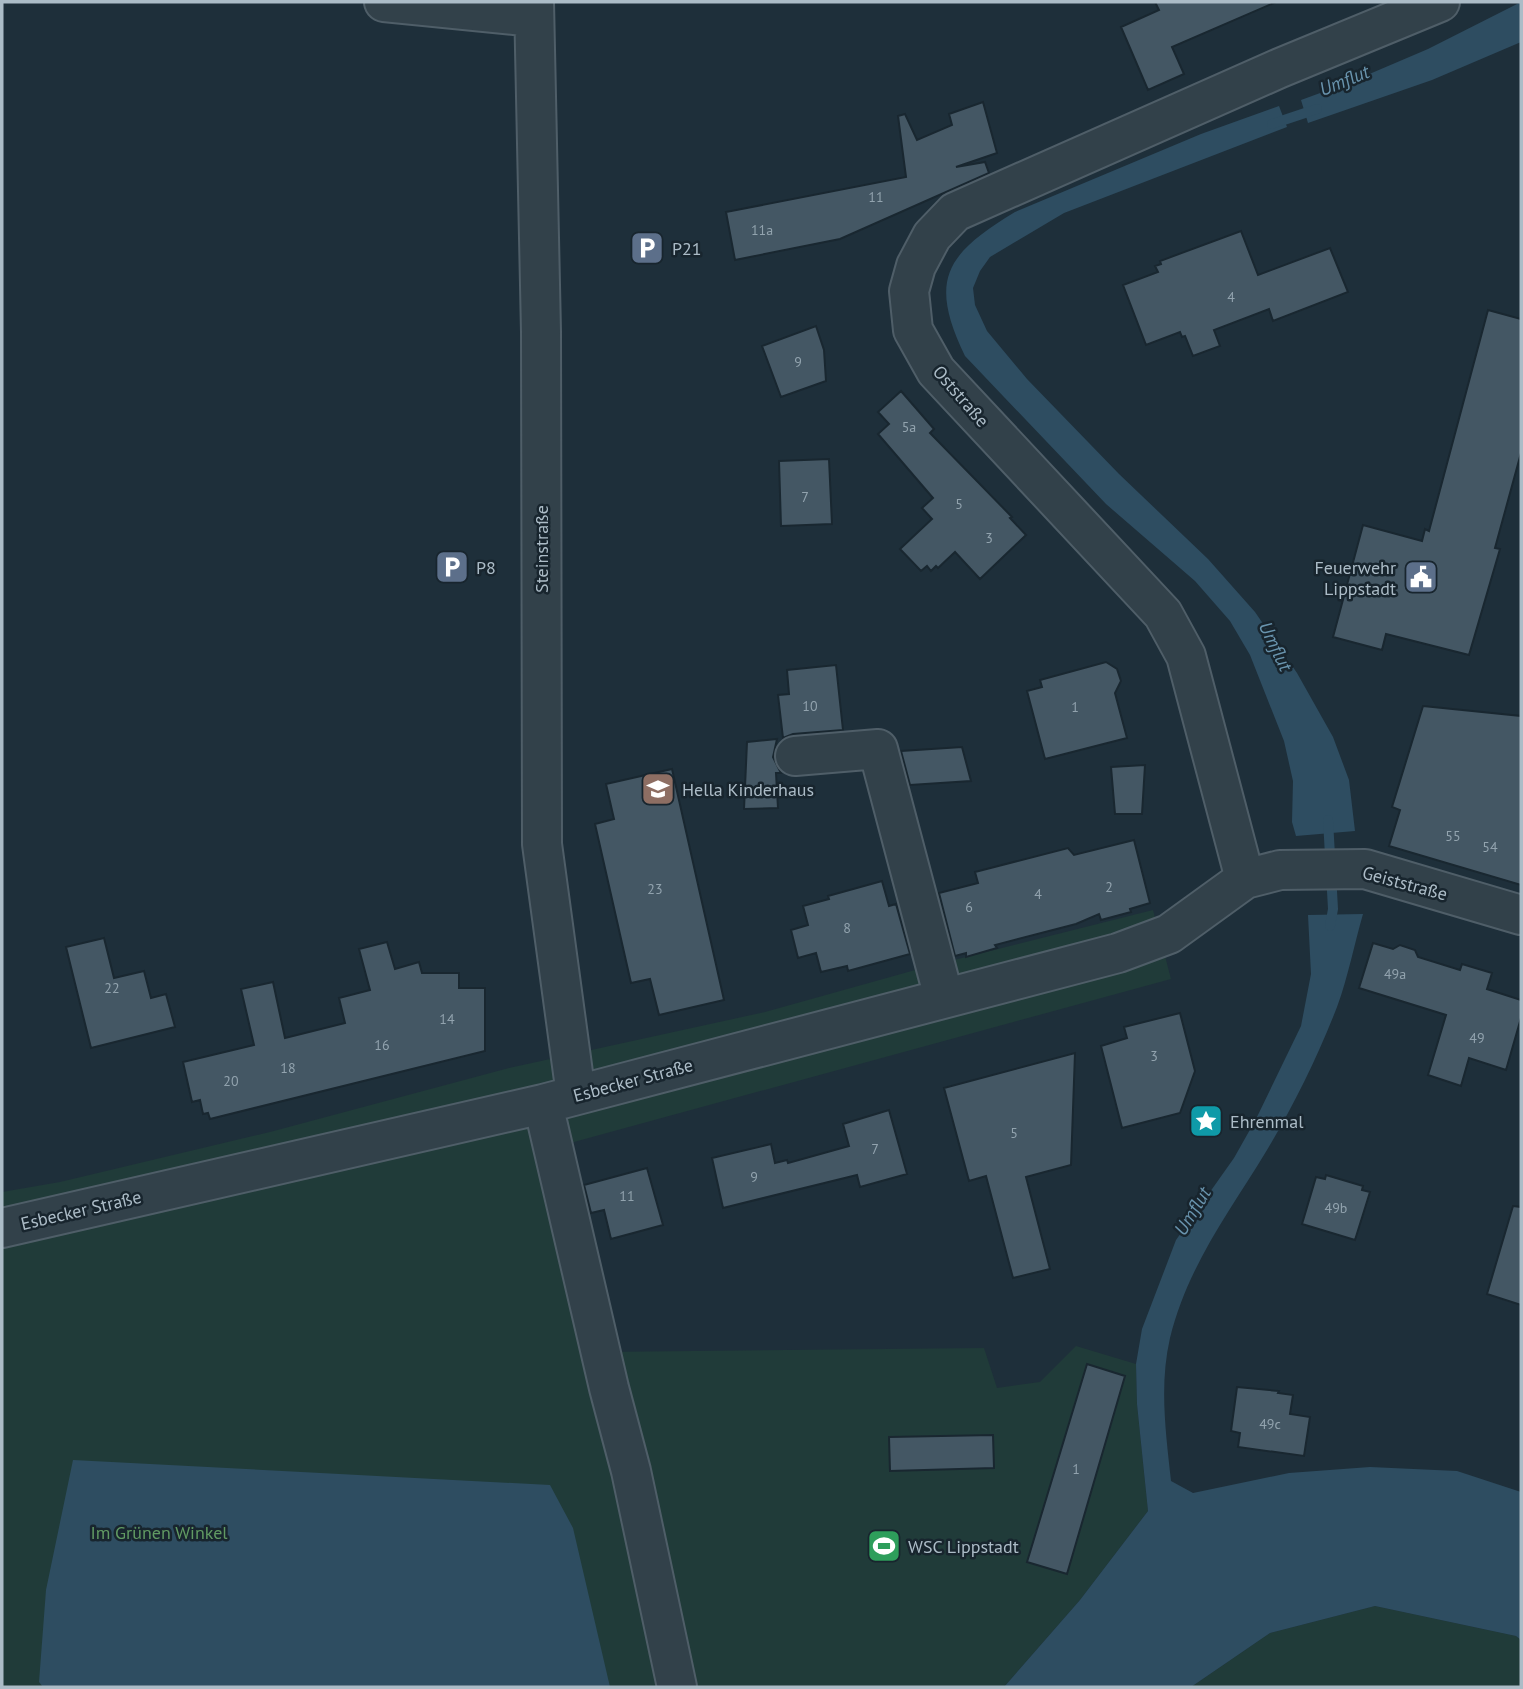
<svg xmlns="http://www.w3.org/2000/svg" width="1523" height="1689" viewBox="0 0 1523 1689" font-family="'PT Sans',sans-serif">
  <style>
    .green { fill: #203b39 }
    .water { fill: #2e4d61 }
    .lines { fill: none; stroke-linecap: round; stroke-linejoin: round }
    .stream { stroke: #2e4d61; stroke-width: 10 }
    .building { fill: #445764; stroke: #192730; stroke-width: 2 }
    .minor-casing { stroke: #4f5e68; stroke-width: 42 }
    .minor { stroke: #32414a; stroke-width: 38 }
    .labels { text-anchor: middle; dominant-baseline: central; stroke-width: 5; stroke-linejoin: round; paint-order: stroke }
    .number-label { font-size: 14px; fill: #92a3ae }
    .poi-label { font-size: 18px; fill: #acbcc7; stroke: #18252e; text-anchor: start }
    .street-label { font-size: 18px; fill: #acbcc7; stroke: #18252e }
    .park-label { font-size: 18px; fill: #619a63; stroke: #18252e }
    .water-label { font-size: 19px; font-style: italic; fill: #6994ae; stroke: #18252e }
  </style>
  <rect width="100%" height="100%" fill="#1e2f3a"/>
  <path class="green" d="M1153,910L1171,979L552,1148L601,1352L984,1348L997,1388L1040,1382L1076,1346L1136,1364L1137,1404L1148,1511L1080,1600L1004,1687H2V1192L60,1182L270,1132L509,1068L765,1012L926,967Z
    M1375,1606L1516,1636L1521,1640V1687H1191L1270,1633Z"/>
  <path class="water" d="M1521,2V42L1432,80L1308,123L1301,100L1353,81L1428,49Z
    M1279,106L1287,127L1064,213L990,257L980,271L973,288L975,305L987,331L1027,379L1119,474L1208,559L1255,612L1297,673L1333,737L1349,780L1355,831L1296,836L1292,822L1293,781L1284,741L1250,655L1230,621L1195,581L1106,504L965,356C928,279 946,254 1015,212L1201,134Z
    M1363,914C1354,945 1348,977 1337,1007C1318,1056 1294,1105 1267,1150C1229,1213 1188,1265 1170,1338C1159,1386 1166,1434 1171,1481L1193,1493L1289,1473L1370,1467L1457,1471L1521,1492V1640L1516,1636L1375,1606L1270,1633L1191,1687H1004L1080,1600L1148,1511L1137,1404L1136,1364L1142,1329L1176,1240L1234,1158L1256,1119L1301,1026L1311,974L1308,915Z
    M73,1460L550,1485L573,1528L610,1687H43L39,1682L46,1590Z"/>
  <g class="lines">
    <path class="stream" d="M1272,124L1317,109
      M1328,820L1333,909L1330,926"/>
  </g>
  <path class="building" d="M1155,2H1276L1172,47L1184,74L1148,90L1121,27L1159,10Z
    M983,102L997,153L956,167L985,162L989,173L840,239L735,260L726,212L906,177L898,116L905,114L917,140L952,125L949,114Z
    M1241,231L1258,275L1330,248L1348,292L1273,321L1269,309L1214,330L1220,346L1193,356L1185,336L1182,337L1180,332L1146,345L1123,285L1158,272L1155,266L1161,264L1160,261Z
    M1488,310L1521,319V453L1495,548L1500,549L1469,655L1386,634L1382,650L1333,637L1363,525L1422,541L1425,529L1429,531Z
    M816,326L824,350L826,381L781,397L762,346Z
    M901,391L934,429L930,433L1012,517L1010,518L1026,535L980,579L955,552L938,568L936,566L931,571L927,566L921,571L900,549L932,519L922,508L933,498L878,434L889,424L878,412Z
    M829,459L832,524L781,526L779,461Z
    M1106,662L1117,669L1121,681L1115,693L1127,738L1045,759L1027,691L1042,687L1040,680Z
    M836,665L843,730L793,734L783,738L778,695L789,694L787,670Z
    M1423,706L1521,716V885L1389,846L1400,810L1392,807Z
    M777,739L773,757L781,773H776L778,808L744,809L747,742Z
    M962,747L971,781L910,785L901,751Z
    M1145,765L1142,814H1115L1111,767Z
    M672,769L724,1000L659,1015L650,979L631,983L595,824L614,819L606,784Z
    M1134,840L1150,903L1130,909L1131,912L1101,920L1099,914L1076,924L995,945L997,948L966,957V953L955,956L939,893L978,883L975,872L1068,848L1074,855Z
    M882,881L889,906L896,904L910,954L848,971L847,966L821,972L816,953L798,958L791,930L808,925L803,906L829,899L828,896Z
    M104,938L114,978L144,971L151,998L166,994L175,1027L91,1048L66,947Z
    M387,942L395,969L419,962L422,973H459V988H485V1051L210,1119L208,1113L203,1114L200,1100L192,1102L183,1062L254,1045L241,989L273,982L285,1038L345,1023L339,998L370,990L359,949Z
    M1373,943L1393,949L1400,945L1415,950L1418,957L1460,970L1462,964L1492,973L1487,989L1521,1000V1018L1506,1070L1469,1058L1461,1086L1428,1075L1446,1015L1359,988Z
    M1180,1013L1195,1071L1180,1113L1122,1128L1101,1046L1127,1038L1124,1027Z
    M1075,1053L1071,1165L1026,1177L1050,1269L1013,1278L986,1176L969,1181L944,1088Z
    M889,1110L907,1174L860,1187L857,1175L723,1208L712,1158L771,1144L775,1163L787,1160L788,1163L849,1146L843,1124Z
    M647,1168L663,1225L611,1239L604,1210L591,1213L584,1185Z
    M1326,1175L1363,1186L1362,1190L1370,1192L1355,1240L1302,1224L1316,1177L1325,1179Z
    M1513,1206L1521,1207V1305L1487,1294Z
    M1087,1364L1125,1376L1067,1574L1027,1562Z
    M1237,1387L1279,1391L1278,1393L1293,1395L1290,1414L1310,1417L1304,1456L1238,1447L1240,1433L1231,1431Z
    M993,1435L994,1468L890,1471L889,1437Z"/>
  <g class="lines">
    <defs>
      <path id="minor" d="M384,2L534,17
        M534,2L541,332L542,844L576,1095
        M795,756L878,749L944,998
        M1245,879L1186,656L1163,614L936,371L913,330L909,291L916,266L932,236L955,212L1280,68L1440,2
        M543,1104L609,1388L631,1471L677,1687
        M2,1228L543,1104L1118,953L1169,934L1245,879L1280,870L1365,869L1521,915"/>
    </defs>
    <use href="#minor" class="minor-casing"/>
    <use href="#minor" class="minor"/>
  </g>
  <defs>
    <symbol id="parking-square" viewBox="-11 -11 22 22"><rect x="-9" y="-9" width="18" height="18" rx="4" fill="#5c6f8a" stroke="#18252e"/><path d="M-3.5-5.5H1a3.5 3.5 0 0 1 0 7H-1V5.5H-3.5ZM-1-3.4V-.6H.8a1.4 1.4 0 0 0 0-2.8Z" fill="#fff"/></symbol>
    <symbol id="civic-square" viewBox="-11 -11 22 22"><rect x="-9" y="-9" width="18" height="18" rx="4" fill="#5c6f8a" stroke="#18252e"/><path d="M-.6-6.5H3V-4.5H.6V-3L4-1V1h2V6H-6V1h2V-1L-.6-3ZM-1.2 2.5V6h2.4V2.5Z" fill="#fff"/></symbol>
    <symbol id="school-square" viewBox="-11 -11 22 22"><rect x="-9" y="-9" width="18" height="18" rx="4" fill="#8d6e63" stroke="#18252e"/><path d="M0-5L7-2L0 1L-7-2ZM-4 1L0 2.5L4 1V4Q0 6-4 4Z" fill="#fff"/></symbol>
    <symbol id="sight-square" viewBox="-11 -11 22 22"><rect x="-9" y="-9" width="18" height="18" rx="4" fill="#0f9aa8" stroke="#18252e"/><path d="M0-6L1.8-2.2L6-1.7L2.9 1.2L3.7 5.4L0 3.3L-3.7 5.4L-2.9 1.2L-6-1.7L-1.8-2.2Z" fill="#fff"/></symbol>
    <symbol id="stadium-square" viewBox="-11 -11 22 22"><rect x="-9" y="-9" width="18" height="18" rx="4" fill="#2e9e5b" stroke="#18252e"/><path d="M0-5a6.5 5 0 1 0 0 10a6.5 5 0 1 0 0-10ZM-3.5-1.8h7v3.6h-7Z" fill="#fff"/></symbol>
  </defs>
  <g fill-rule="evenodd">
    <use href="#parking-square" x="628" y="229" width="38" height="38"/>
    <use href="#parking-square" x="433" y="548" width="38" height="38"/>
    <use href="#civic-square" x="1402" y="558" width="38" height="38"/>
    <use href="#school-square" x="639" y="770" width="38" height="38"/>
    <use href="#sight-square" x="1187" y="1102" width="38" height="38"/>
    <use href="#stadium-square" x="865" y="1527" width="38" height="38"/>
  </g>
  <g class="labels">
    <g class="number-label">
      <text x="876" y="197">11</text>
      <text x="762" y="230">11a</text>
      <text x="1231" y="297">4</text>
      <text x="798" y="362">9</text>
      <text x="909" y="427">5a</text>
      <text x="805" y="497">7</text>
      <text x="959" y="504">5</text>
      <text x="989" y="538">3</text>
      <text x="810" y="706">10</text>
      <text x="1075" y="707">1</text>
      <text x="1453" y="836">55</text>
      <text x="1490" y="847">54</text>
      <text x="1109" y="887">2</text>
      <text x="655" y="889">23</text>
      <text x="1038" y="894">4</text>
      <text x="969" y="907">6</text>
      <text x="847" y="928">8</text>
      <text x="1395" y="974">49a</text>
      <text x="112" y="988">22</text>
      <text x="447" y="1019">14</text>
      <text x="1477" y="1038">49</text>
      <text x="382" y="1045">16</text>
      <text x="1154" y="1056">3</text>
      <text x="288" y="1068">18</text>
      <text x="231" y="1081">20</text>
      <text x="1014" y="1133">5</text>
      <text x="875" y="1149">7</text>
      <text x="754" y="1177">9</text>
      <text x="627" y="1196">11</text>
      <text x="1336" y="1208">49b</text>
      <text x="1270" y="1424">49c</text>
      <text x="1076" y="1469">1</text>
    </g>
    <g class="poi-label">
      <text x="672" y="248">P21</text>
      <text x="476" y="567">P8</text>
      <text x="1396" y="567" text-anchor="end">Feuerwehr<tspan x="1396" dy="21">Lippstadt</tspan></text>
      <text x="682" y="789">Hella Kinderhaus</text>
      <text x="1230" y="1121">Ehrenmal</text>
      <text x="908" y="1546">WSC Lippstadt</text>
    </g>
    <g class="street-label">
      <text transform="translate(961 396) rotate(49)">Oststraße</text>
      <text transform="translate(541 549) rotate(-90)">Steinstraße</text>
      <text transform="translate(1405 883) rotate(15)">Geiststraße</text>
      <text transform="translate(633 1080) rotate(-15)">Esbecker Straße</text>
      <text transform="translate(81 1210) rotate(-13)">Esbecker Straße</text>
    </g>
    <g class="park-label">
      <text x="159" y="1532">Im Grünen Winkel</text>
    </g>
    <g class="water-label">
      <text transform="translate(1344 80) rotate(-22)">Umflut</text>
      <text transform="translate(1276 646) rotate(64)">Umflut</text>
      <text transform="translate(1192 1211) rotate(-59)">Umflut</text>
    </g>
  </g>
  <rect width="1523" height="1689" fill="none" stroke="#acbcc7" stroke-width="7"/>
</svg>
